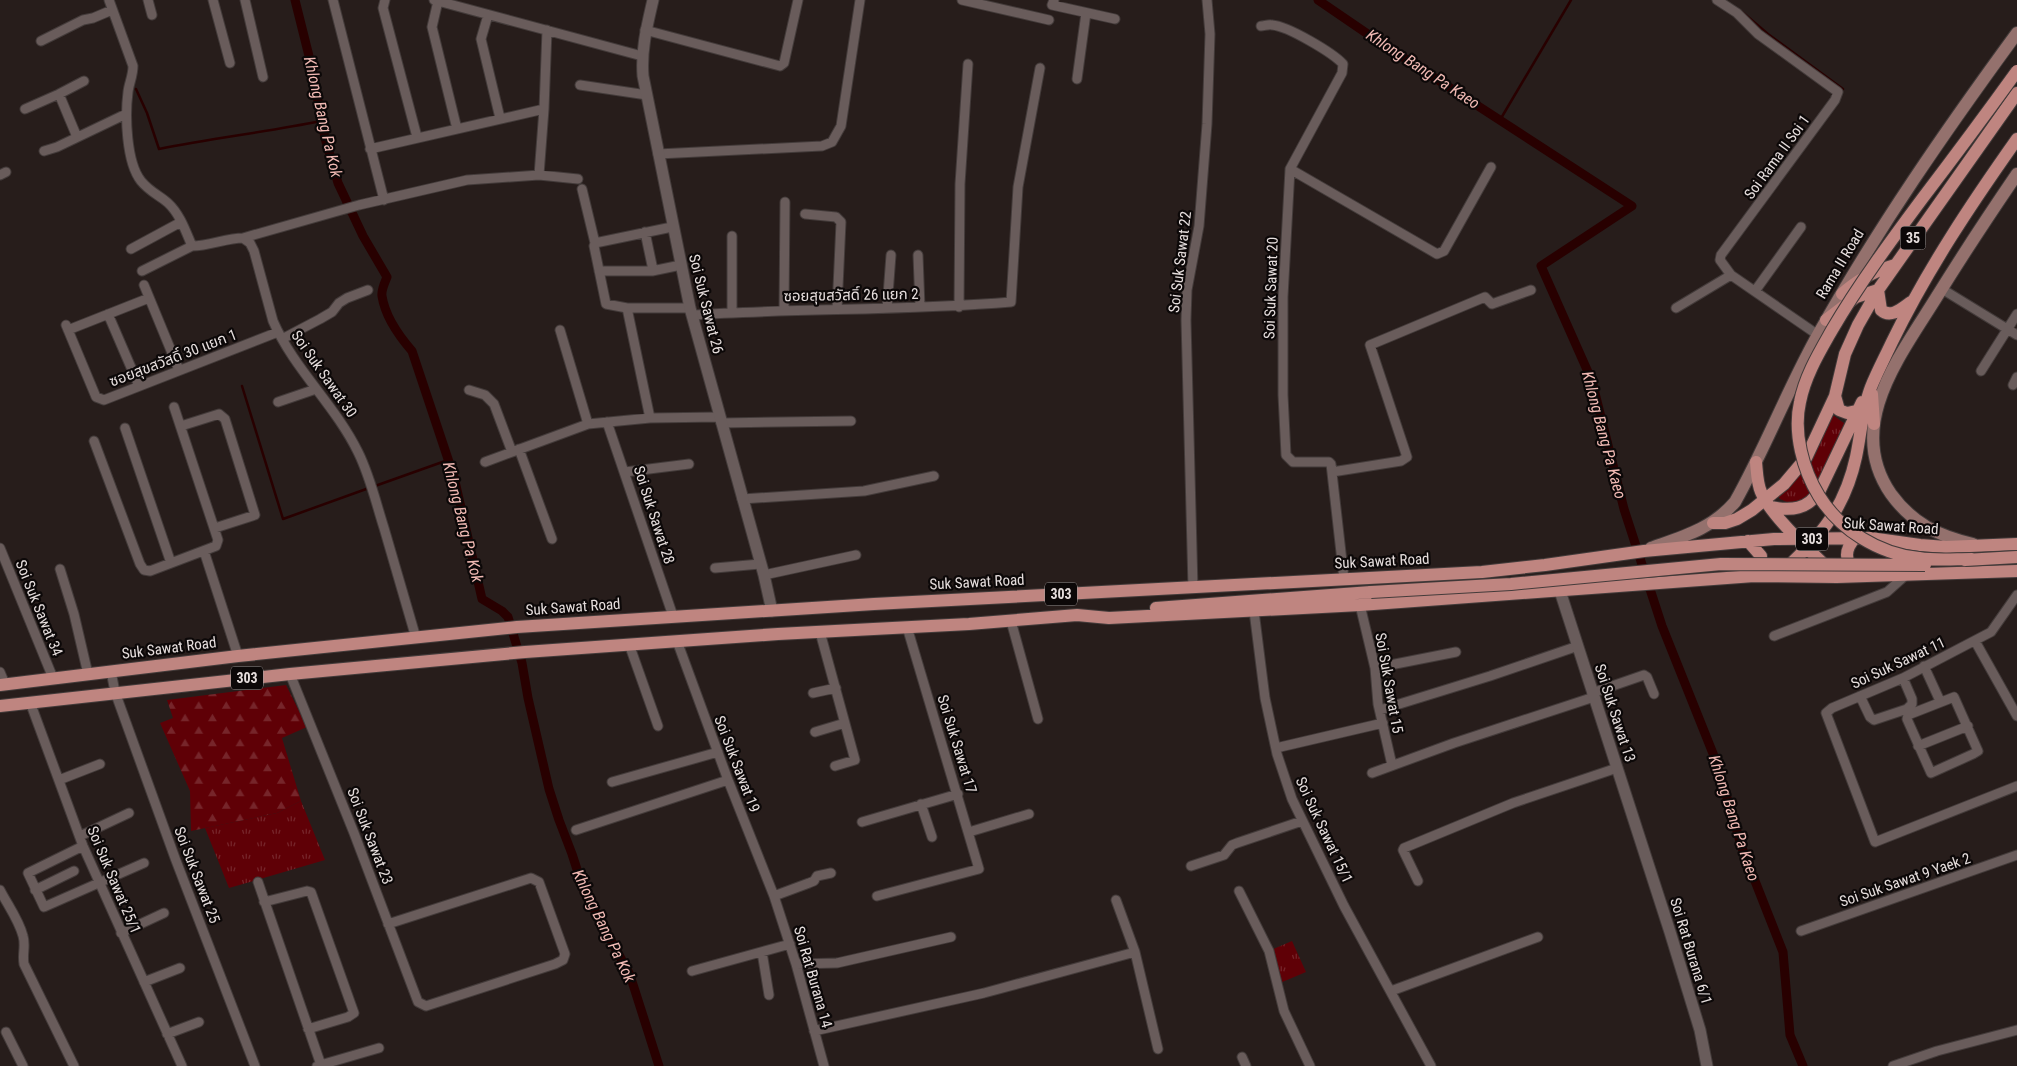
<svg xmlns="http://www.w3.org/2000/svg" width="2017" height="1066" viewBox="0 0 2017 1066" font-family="'Roboto Condensed','Noto Sans Thai',sans-serif">
  <style>
    .grass { fill: url(#grass-tufts) }
    .forest { fill: url(#forest-firs) }
    .lines { fill: none; stroke-linecap: round; stroke-linejoin: round }
    .stream { stroke: #280000; stroke-width: 2.5 }
    .canal { stroke: #280000; stroke-width: 9 }
    .minor-casing { stroke: #433b3a; stroke-width: 11 }
    .tertiary-casing { stroke: #433b3a; stroke-width: 13 }
    .secondary-casing { stroke: #433b3a; stroke-width: 14 }
    .primary-casing { stroke: #433b3a; stroke-width: 14 }
    .minor { stroke: #695c5b; stroke-width: 9 }
    .tertiary { stroke: #695c5b; stroke-width: 11 }
    .secondary { stroke: #94716d; stroke-width: 12 }
    .primary { stroke: #bf8580; stroke-width: 12 }
    .primary-bridge-casing { stroke: #433b3a; stroke-width: 14; stroke-linecap: butt }
    .primary-bridge { stroke: #bf8580; stroke-width: 12 }
    .labels { text-anchor: middle; dominant-baseline: central; stroke-width: 4.5; stroke-linejoin: round; paint-order: stroke }
    .shield { fill: #0c0808; stroke: #a59e9d; stroke-width: 1 }
    .shield-label { font-size: 14px; font-weight: bold; fill: #e6dedd }
    .street-label { font-size: 15px; fill: #e6dedd; stroke: #0c0808 }
    .water-label { font-size: 16px; font-style: italic; fill: #f0b9b3; stroke: #0c0808 }
  </style>
  <defs>
    <pattern id="grass-tufts" width="24" height="20" patternUnits="userSpaceOnUse" patternTransform="scale(1.25)"><rect width="24" height="20" fill="#5f0006"/><path d="M3 7l-1-3M5 7V3M7 7l1-3M15 17l-1-3M17 17v-4M19 17l1-3" fill="none" stroke="#76252a"/></pattern>
    <pattern id="forest-firs" width="22" height="20" patternUnits="userSpaceOnUse" patternTransform="scale(1.25)"><rect width="22" height="20" fill="#5f0006"/><path d="M5 1l3.5 6h-7zM16 11l3.5 6h-7z" fill="#76252a"/></pattern>
  </defs>
  <rect width="100%" height="100%" fill="#271d1b"/>
  <path class="grass" d="M1831,416H1834L1844,423V425L1818,485L1803,501L1789,503L1780,499L1778,496L1809,463L1826,430Z
    M301,801L325,860L229,888L205,828L277,813Z
    M1292,941L1306,972L1280,983L1271,950Z"/>
  <path class="forest" d="M286,685L307,727L282,738L301,801L277,813L191,831L190,791L160,723L173,718L167,700Z"/>
  <g class="lines">
    <path class="stream" d="M1741,11L1768,34L1843,89
      M136,89L147,113L159,149C213,138 267,132 321,121
      M1500,120L1571,0
      M242,386L283,519L369,488
      M375,486L448,460"/>
    <path class="canal" d="M295,0L311,64L325,138L338,183L363,236L387,277C385,282 381,290 382,296C385,316 399,336 412,351L454,477L482,599L502,611L508,617L522,663L528,698L549,789L559,820L572,854L584,891L630,975L659,1066
      M1318,0L1375,39L1632,206L1541,266L1592,381L1624,509L1662,626L1716,761L1742,848L1783,952L1790,1035L1803,1066"/>
    <defs>
      <path id="minor" d="M109,0L133,66C133,76 129,83 128,92C125,115 126,162 141,181C150,192 159,195 168,203C180,214 186,232 192,246C210,246 226,238 243,238L250,243L254,251L273,321C294,369 335,405 358,452C370,476 376,503 384,528C395,565 405,601 416,638
        M148,0L152,15
        M213,0L230,63
        M245,0L263,77
        M333,0L384,200
        M385,0L383,8L417,137
        M434,0L642,56
        M962,0L1049,20
        M1054,0L1052,5L1115,19
        M1717,0L1737,13L1758,34L1838,92L1835,100L1721,255L1720,260L1731,275L1818,335
        M438,1L432,27L457,129
        M488,15L481,39L500,118
        M1261,26C1264,26 1269,24 1272,25C1288,26 1333,53 1343,64L1342,73L1290,169L1283,297V395L1286,455L1293,462H1329L1331,464L1344,579
        M645,30L780,66L784,63L798,0
        M41,41L83,20L93,18L112,10
        M1077,79L1086,13
        M580,85L647,95
        M25,109L59,94
        M77,137L59,94L84,81
        M370,149L544,109
        M44,151L57,147L126,114
        M658,154L822,146L832,142L841,126L860,0
        M1290,169L1437,254L1444,251L1491,167
        M0,175L6,172
        M539,175L544,109L547,30
        M582,189L595,243L594,246L606,304L627,308H690
        M805,214L836,217L841,222L837,309
        M645,232L653,270
        M243,238L359,205L467,180L539,175L578,179
        M595,243L672,227
        M131,249L181,222
        M918,255L920,307
        M142,271L192,246
        M599,271H652L681,265
        M144,285L179,370
        M1942,289L2017,335
        M1755,291L1801,227
        M959,307L960,184L968,64
        M627,308L650,418
        M887,308L891,255
        M1676,308L1731,275
        M784,310L785,202
        M732,312V236
        M108,314L139,386
        M692,315C798,308 905,311 1011,302L1018,187L1040,68
        M66,325L96,397L104,400L278,332
        M68,330L149,298
        M560,330L588,424
        M282,339L320,319L332,312L339,303L347,298L368,290
        M1981,371L2017,314
        M2013,385L2017,377
        M469,390L485,395L494,404L512,452L588,424L650,418L719,417
        M278,402L316,389
        M607,422L673,616
        M721,423L851,421
        M181,426L219,414L225,419L255,515L215,528
        M125,428L171,563
        M94,441L140,564L144,570L150,571L216,546L218,540L174,407
        M519,449L552,539
        M485,462L512,452
        M625,472L689,464
        M1332,472L1401,461L1407,457L1370,345L1485,297L1492,304L1531,290
        M742,499L864,491L934,476
        M0,548L53,678
        M204,551L238,656
        M715,568L760,564
        M60,569L74,614L88,674
        M764,575L856,555
        M1193,588L1186,320L1187,290L1199,226L1207,124L1210,34L1207,0
        M2017,595L1991,632L1903,678L1832,708L1826,713L1875,842L2017,786
        M1360,605L1375,668L1378,704L1392,765
        M1254,611L1265,698L1277,754L1292,799L1344,906L1431,1066
        M1011,621L1038,719
        M820,632L855,760L835,766
        M1774,636L1887,592L1906,575
        M677,641L728,780L774,896L796,964L824,1066
        M1975,641L2017,716
        M629,644L658,726
        M1924,666L1940,701
        M1375,668L1456,652
        M111,671L115,692L175,858L255,1066
        M0,672L5,684
        M290,674L354,833L418,1002L426,1006L555,964L563,960L565,954L539,882L531,878L388,924
        M813,693L836,688
        M1592,693L1644,675L1647,677L1654,694
        M1860,696L1870,717L1874,720L1907,709L1912,704V699L1903,678
        M1954,697L1978,751L1973,754L1931,773L1907,719L1908,715Z
        M30,702L83,846L182,1066
        M1380,710L1490,676L1578,646
        M815,732L845,723
        M1918,746L1968,726
        M1276,748L1383,723
        M1372,773L1454,743L1594,697
        M59,780L100,764
        M612,782L718,752
        M921,804L932,837
        M862,822L958,794
        M576,830L728,780
        M969,832L1029,814
        M80,836L129,813
        M83,846L28,873L44,907L144,863
        M1191,866L1224,855L1232,845L1237,843L1302,821
        M1418,881L1403,850L1404,848L1513,803L1617,768
        M258,882L321,1065
        M0,890C7,904 19,920 23,936C26,946 22,954 24,964L74,1066
        M35,890L74,871
        M1239,891L1269,951L1284,1011L1310,1066
        M774,896L809,883L814,881L817,876L831,873
        M877,896L979,869L907,627
        M1116,900L1135,952L1158,1049
        M264,902L307,891L311,892L354,1013L348,1017L308,1029
        M1801,931L2017,855
        M121,933L164,913
        M762,952L769,995
        M796,964L837,963L951,937
        M692,971L790,944
        M144,982L180,968
        M1391,991L1538,937
        M814,1031L984,993L1135,952
        M6,1032L23,1066
        M167,1034L199,1022
        M1242,1057L1246,1066
        M317,1066L379,1048
        M1893,1066L1937,1051L2017,1030"/>
      <path id="tertiary" d="M653,0C647,26 641,49 643,76L690,308L764,575L772,611
        M1560,591L1670,932L1700,1030L1707,1066"/>
      <path id="secondary" d="M1973,544C1938,536 1912,523 1891,494C1844,426 1900,356 1936,298C1962,256 1989,215 2017,174
        M1651,548C1682,537 1712,529 1735,502C1766,447 1788,388 1819,333C1878,228 1946,130 2017,33"/>
      <path id="primary" d="M1842,294C1858,279 1874,271 1895,265
        M1826,320L1856,297L1878,290L1881,310C1891,319 1902,308 1911,302
        M1872,394L1874,424
        M1835,396L1839,410L1847,413L1856,411
        M1756,462C1757,472 1757,483 1761,492C1771,516 1811,552 1830,570
        M1770,507C1791,511 1808,510 1820,490L1862,402
        M1713,523H1725L1737,519L1752,510L1784,484L1806,458L1835,396L1845,354L1858,325L1878,290L2017,93
        M1748,541L1761,556L1760,567L1757,572
        M1784,570C1821,536 1845,508 1856,457C1861,434 1862,410 1871,387C1877,372 1885,357 1892,342C1927,270 1971,204 2017,139
        M1854,572C1845,560 1844,550 1855,538
        M1156,608L1371,592
        M0,685L238,656L517,627L874,604L1482,572L1545,565L1644,551L1774,539L1870,538L1920,545L1946,547L2017,544
        M0,706L290,674L525,652L778,634L969,624L1077,615L1109,618L1360,605L1754,576L1837,577L2017,571"/>
    </defs>
    <use href="#minor" class="minor-casing"/>
    <use href="#tertiary" class="tertiary-casing"/>
    <use href="#secondary" class="secondary-casing"/>
    <use href="#primary" class="primary-casing"/>
    <use href="#minor" class="minor"/>
    <use href="#tertiary" class="tertiary"/>
    <use href="#secondary" class="secondary"/>
    <use href="#primary" class="primary"/>
    <defs>
      <path id="primary-bridge" d="M1972,559C1955,559 1936,561 1919,558C1879,554 1840,530 1819,496C1803,470 1793,433 1800,402C1805,376 1819,353 1832,330C1859,284 1890,242 1922,199C1954,157 1986,114 2017,71
        M1965,560L2017,557
        M1371,592L1511,584L1721,564L1925,565"/>
    </defs>
    <use href="#primary-bridge" class="primary-bridge-casing"/>
    <use href="#primary-bridge" class="primary-bridge"/>
  </g>
  <g class="labels">
    <g class="shield">
      <rect x="1900.5" y="226.5" width="25" height="23" rx="4"/>
      <rect x="1796" y="527.5" width="32" height="23" rx="4"/>
      <rect x="1045" y="582.5" width="32" height="23" rx="4"/>
      <rect x="231" y="666.5" width="32" height="23" rx="4"/>
    </g>
    <g class="shield-label">
      <text x="1913" y="238">35</text>
      <text x="1812" y="539">303</text>
      <text x="1061" y="594">303</text>
      <text x="247" y="678">303</text>
    </g>
    <g class="street-label">
      <text transform="translate(1777 157) rotate(-54)">Soi Rama II Soi 1</text>
      <text transform="translate(1180 262) rotate(-83)">Soi Suk Sawat 22</text>
      <text transform="translate(1840 264) rotate(-59)">Rama II Road</text>
      <text transform="translate(1271 288) rotate(-88)">Soi Suk Sawat 20</text>
      <text transform="translate(851 295) rotate(-1)">ซอยสุขสวัสดิ์ 26 แยก 2</text>
      <text transform="translate(706 304) rotate(76)">Soi Suk Sawat 26</text>
      <text transform="translate(173 358) rotate(-21)">ซอยสุขสวัสดิ์ 30 แยก 1</text>
      <text transform="translate(324 374) rotate(55)">Soi Suk Sawat 30</text>
      <text transform="translate(654 515) rotate(72)">Soi Suk Sawat 28</text>
      <text transform="translate(1891 526) rotate(4)">Suk Sawat Road</text>
      <text transform="translate(1382 561) rotate(-3)">Suk Sawat Road</text>
      <text transform="translate(977 582) rotate(-3)">Suk Sawat Road</text>
      <text transform="translate(573 607) rotate(-4)">Suk Sawat Road</text>
      <text transform="translate(39 608) rotate(68)">Soi Suk Sawat 34</text>
      <text transform="translate(169 648) rotate(-7)">Suk Sawat Road</text>
      <text transform="translate(1898 663) rotate(-25)">Soi Suk Sawat 11</text>
      <text transform="translate(1389 683) rotate(80)">Soi Suk Sawat 15</text>
      <text transform="translate(1615 713) rotate(72)">Soi Suk Sawat 13</text>
      <text transform="translate(957 744) rotate(73)">Soi Suk Sawat 17</text>
      <text transform="translate(737 764) rotate(69)">Soi Suk Sawat 19</text>
      <text transform="translate(1324 830) rotate(65)">Soi Suk Sawat 15/1</text>
      <text transform="translate(370 836) rotate(69)">Soi Suk Sawat 23</text>
      <text transform="translate(197 875) rotate(69)">Soi Suk Sawat 25</text>
      <text transform="translate(114 880) rotate(67)">Soi Suk Sawat 25/1</text>
      <text transform="translate(1905 880) rotate(-19)">Soi Suk Sawat 9 Yaek 2</text>
      <text transform="translate(1691 951) rotate(73)">Soi Rat Burana 6/1</text>
      <text transform="translate(813 977) rotate(74)">Soi Rat Burana 14</text>
    </g>
    <g class="water-label">
      <text transform="translate(1423 69) rotate(33)">Khlong Bang Pa Kaeo</text>
      <text transform="translate(323 117) rotate(77)">Khlong Bang Pa Kok</text>
      <text transform="translate(1604 435) rotate(75)">Khlong Bang Pa Kaeo</text>
      <text transform="translate(463 522) rotate(76)">Khlong Bang Pa Kok</text>
      <text transform="translate(1734 818) rotate(72)">Khlong Bang Pa Kaeo</text>
      <text transform="translate(604 926) rotate(64)">Khlong Bang Pa Kok</text>
    </g>
  </g>
</svg>
